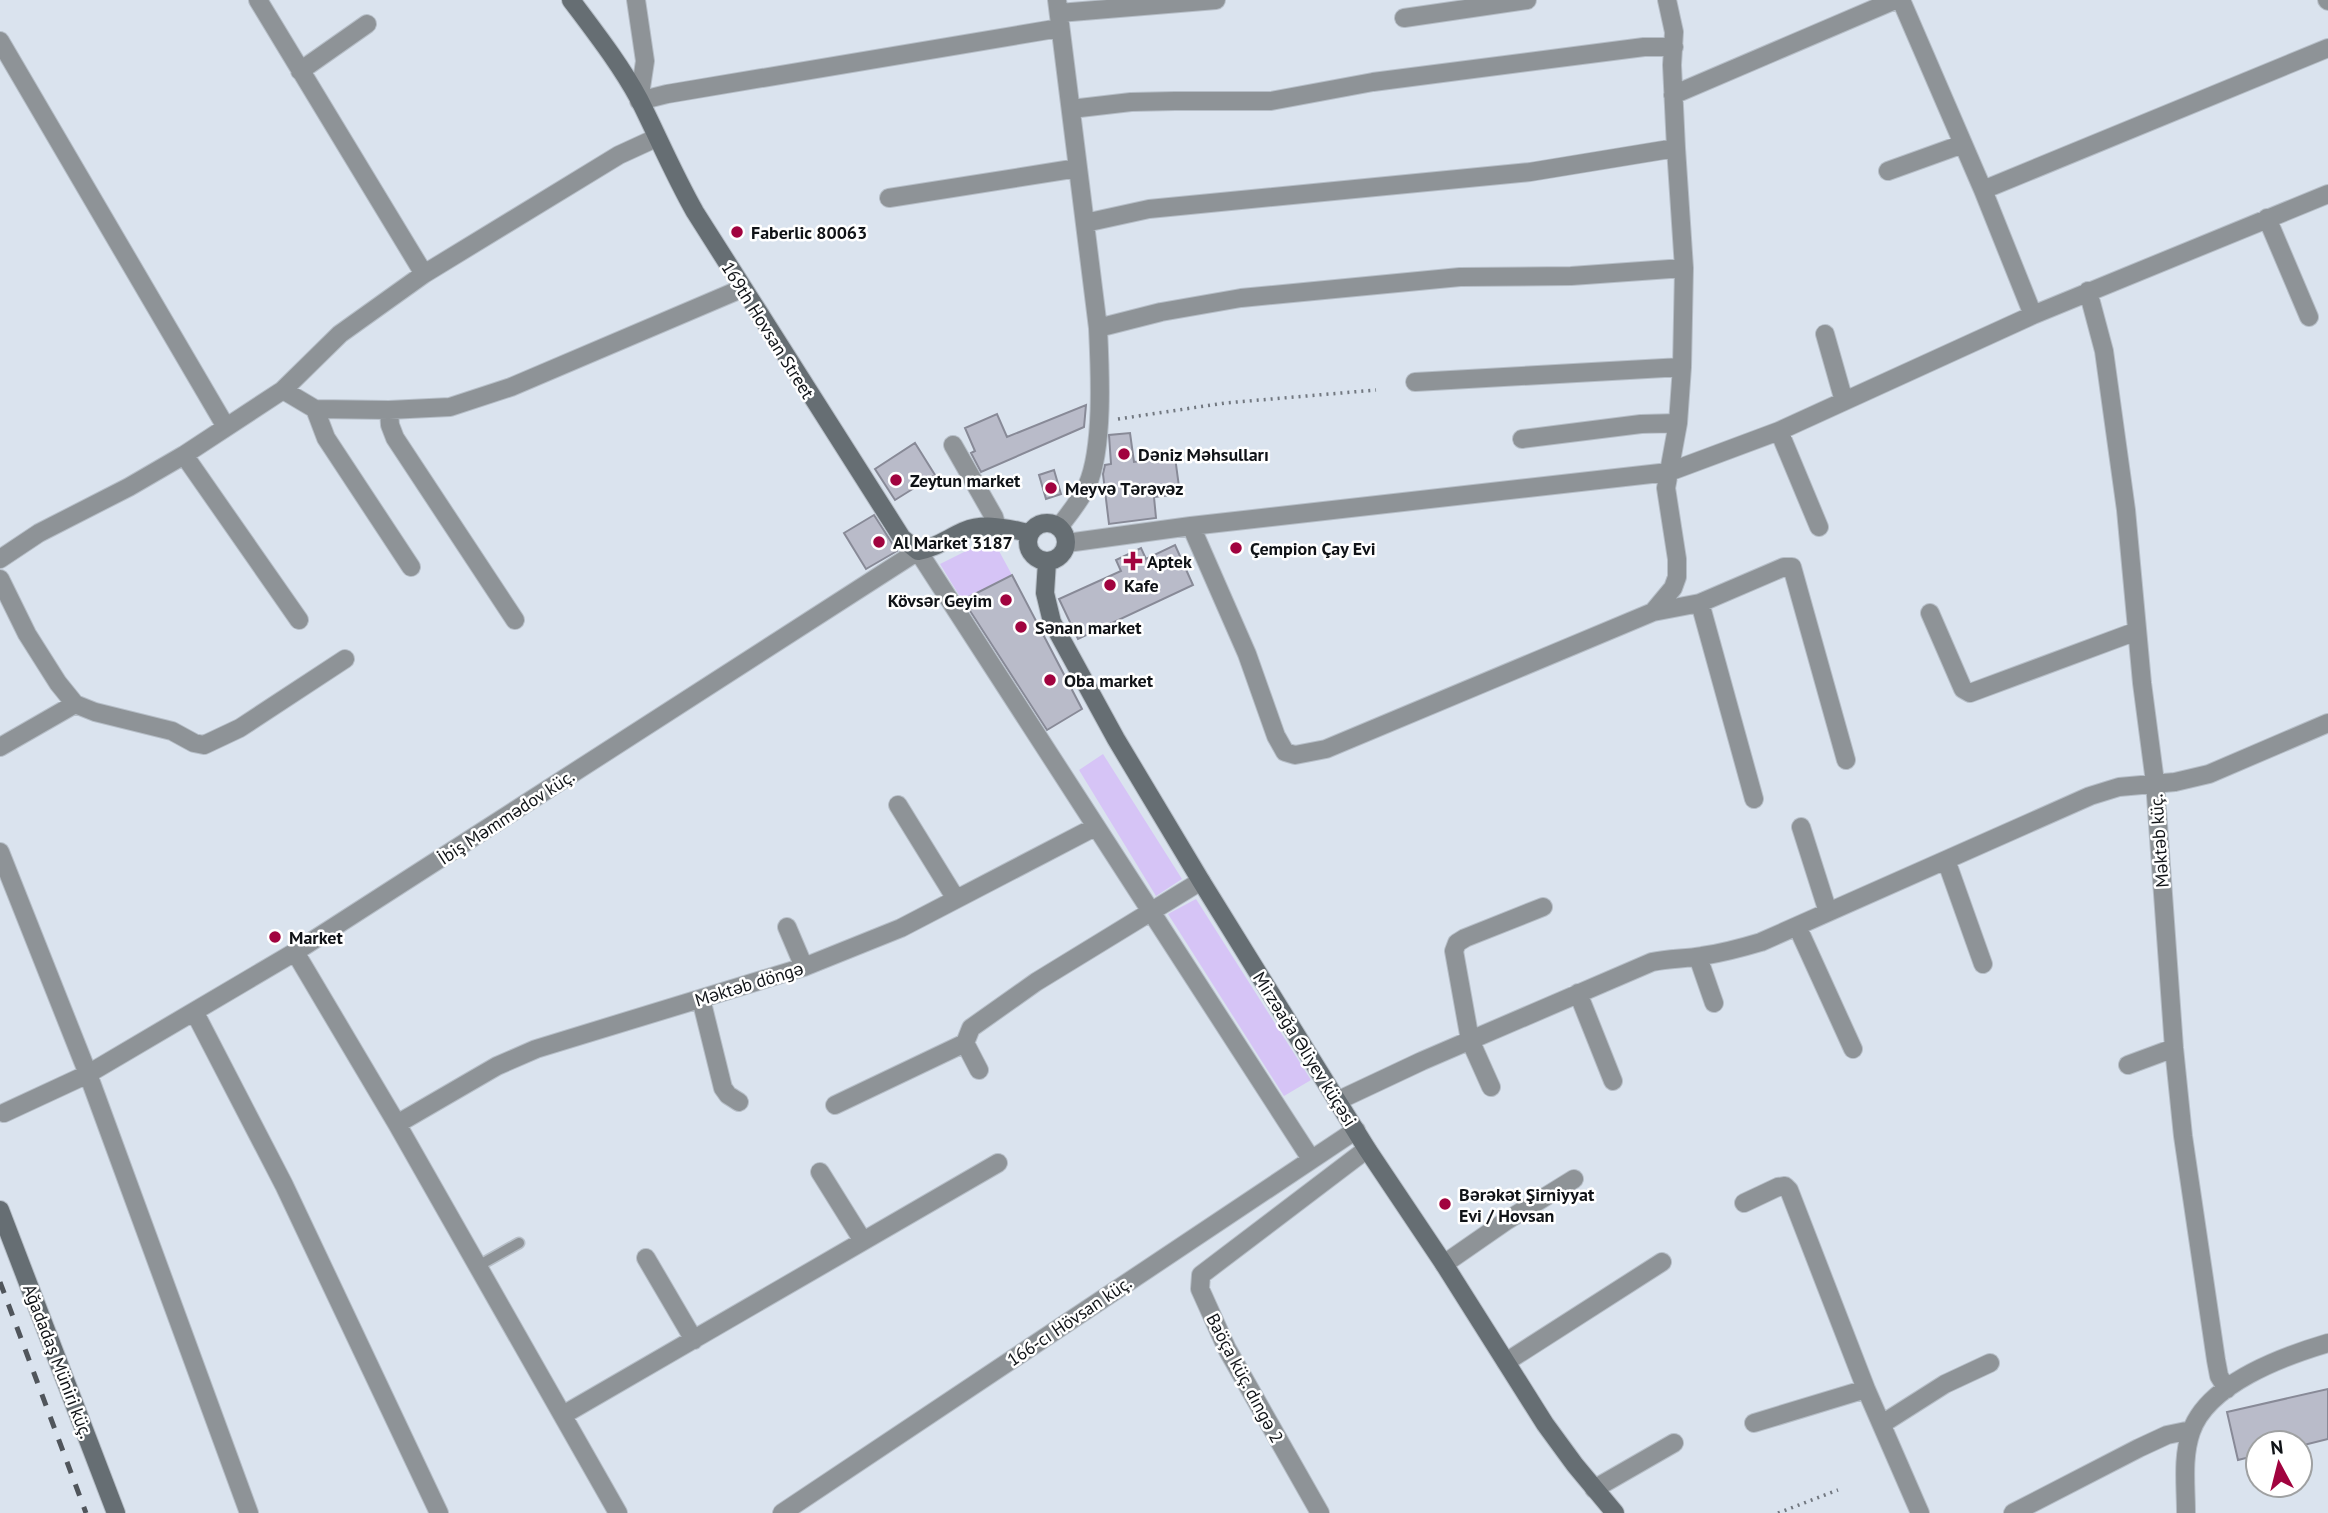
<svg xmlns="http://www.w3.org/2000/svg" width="2328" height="1513" viewBox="0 0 2328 1513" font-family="'PT Sans',sans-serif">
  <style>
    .green { fill: #d6c4f6 }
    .building { fill: #b9bbc9; stroke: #888a97; stroke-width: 2 }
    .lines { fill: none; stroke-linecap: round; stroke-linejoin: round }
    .lane-casing { stroke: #b6bec7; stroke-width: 13 }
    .street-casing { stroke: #b6bec7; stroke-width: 20 }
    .secondary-casing { stroke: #b6bec7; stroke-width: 20 }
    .path { stroke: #727880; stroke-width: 3.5; stroke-dasharray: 2 5; stroke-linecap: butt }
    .lane { stroke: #8e9397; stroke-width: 10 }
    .street { stroke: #8e9397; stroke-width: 18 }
    .secondary { stroke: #666e73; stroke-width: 18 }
    .rail { stroke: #50555b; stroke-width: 5; stroke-dasharray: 12 12; stroke-linecap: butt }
    .poi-dot { fill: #a1033f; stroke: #fff; stroke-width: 2.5 }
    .labels { text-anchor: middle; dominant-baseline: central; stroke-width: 5; stroke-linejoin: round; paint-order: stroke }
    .poi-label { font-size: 18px; font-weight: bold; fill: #101317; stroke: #fff; text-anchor: start }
    .street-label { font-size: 18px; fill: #101317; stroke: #fff }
  </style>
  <rect width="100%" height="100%" fill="#dae3ee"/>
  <path class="green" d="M992,538L1012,575L962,600L940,564Z
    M1103,754L1182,879L1156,896L1079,770Z
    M1196,899L1311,1080L1284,1096L1168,914Z"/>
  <path class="building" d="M1086,405L1084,427L981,472L971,453L975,451L965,428L997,414L1007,437Z
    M1130,433L1134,462L1175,457L1180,494L1154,497L1156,518L1109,524L1103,474L1105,465L1111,464L1109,435Z
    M915,443L935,475L895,500L875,469Z
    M1054,470L1061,494L1046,499L1039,475Z
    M874,515L897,551L866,569L844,533Z
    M1175,545L1193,585L1078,639L1059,599L1121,571L1116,560L1141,548L1146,559Z
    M1012,575L1082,709L1047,730L963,600Z
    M2328,1389V1439L2300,1446V1443H2258V1455L2238,1460L2227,1412Z"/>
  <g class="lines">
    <defs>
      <path id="lane" d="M478,1266L519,1243"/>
      <path id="street" d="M258,0L424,274
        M636,0L645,61L639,101L667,94L1060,28
        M1057,0L1098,328C1100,370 1104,448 1087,486C1080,501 1069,514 1059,527
        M1901,0L1983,190L2033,315
        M2327,0L2328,1
        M1059,13L1216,0
        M1404,18L1527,0
        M0,41L226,427
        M300,71L367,24
        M1673,95L1895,0
        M1071,109L1131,102L1175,101H1271L1373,82L1644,47H1674
        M1888,171L1963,144
        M1983,190L2328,48
        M889,198L1078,168
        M2267,218L2309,317
        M1085,223L1149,209L1530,172L1676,148
        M2088,291L2104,351L2126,510L2142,683L2155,782L2174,1048L2183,1136L2216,1360L2219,1376L2227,1389
        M1098,328L1161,312L1241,298L1460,277L1571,276L1684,268
        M1825,334L1844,401
        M1415,382L1682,367
        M283,390L315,409L389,410L450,407L511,387L741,289
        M315,409L326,438L411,567
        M389,410L390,425L395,438L515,620
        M1779,431L1819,527
        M1522,439L1641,424L1678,423
        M953,445L994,517L997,527
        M184,455L299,620
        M1191,526L1247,654L1276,736L1285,752L1295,755L1326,749L1653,612L1673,588L1677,577V559L1666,488L1678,423L1682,367L1684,268L1676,148L1672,65L1674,32L1667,0
        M1067,543L1191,526L1669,472L1779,431L2033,315L2328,194
        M0,559L39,533L129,487L184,455L283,390L340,334L424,274L619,155L656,138
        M0,579L27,634L58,683L75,704L95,712L172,731L194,743L204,745L240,728L345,659
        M1700,603L1754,799
        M1653,612L1700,603L1784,567H1792L1846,760
        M1930,613L1963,689L1970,693L2137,631
        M0,747L75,704
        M898,805L956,899
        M1801,827L1828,912
        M0,852L88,1074L249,1513
        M1946,860L1983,964
        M1797,926L1853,1049
        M787,927L804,967
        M295,952L397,1124L618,1513
        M1698,957L1714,1003
        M1578,993L1613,1081
        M701,999L723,1088L728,1095L739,1102
        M195,1013L284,1185L439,1513
        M965,1043L979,1070
        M2128,1065L2174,1048
        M1491,1087L1470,1040L1454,951L1457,943L1465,938L1543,907
        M1337,1101L1422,1061L1652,962C1669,958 1685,959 1702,956C1722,953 1741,948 1761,942L2090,796L2119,787L2175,782L2209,774L2328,723
        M835,1105L965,1043L971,1028L1036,982L1201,881
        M4,1113L88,1074L295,952L918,551L1311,1159
        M397,1124L497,1066L536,1049L804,967L901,928L1095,827
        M820,1172L863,1241
        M1744,1203L1778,1187L1785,1186L1789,1190L1866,1389L1920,1513
        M646,1258L694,1340
        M1444,1264L1506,1221L1574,1179
        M1506,1362L1662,1262
        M563,1415L998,1163
        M1754,1423L1866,1389
        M1882,1424L1945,1384L1990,1363
        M1594,1489L1674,1443
        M782,1513L1356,1130
        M1320,1513L1227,1349L1200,1289L1201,1275L1367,1149
        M2013,1513L2139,1448L2167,1435L2191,1430
        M2186,1513C2186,1486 2182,1458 2191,1432C2207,1384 2284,1356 2328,1343"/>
      <path id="secondary" d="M571,0C595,32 620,64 639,99C658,137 674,175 695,212L902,538L918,551C936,548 948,538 964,531C986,522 1008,529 1030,533
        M1028 542a19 19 0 1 1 38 0a19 19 0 1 1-38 0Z
        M1047,562L1045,593L1052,622L1116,739L1201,881L1367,1149L1444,1264L1545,1424L1575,1465L1615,1513
        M0,1210L116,1513"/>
    </defs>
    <use href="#lane" class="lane-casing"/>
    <use href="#street" class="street-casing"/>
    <use href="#secondary" class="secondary-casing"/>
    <path class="path" d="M1118,419L1225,403L1376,390
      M1778,1513L1838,1490"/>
    <use href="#lane" class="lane"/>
    <use href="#street" class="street"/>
    <use href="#secondary" class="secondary"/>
    <path class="rail" d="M0,1282L86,1513"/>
  </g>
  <g class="poi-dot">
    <circle cx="737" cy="232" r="7"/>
    <circle cx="1124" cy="454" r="7"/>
    <circle cx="896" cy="480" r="7"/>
    <circle cx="1051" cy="488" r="7"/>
    <circle cx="879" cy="542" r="7"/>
    <circle cx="1236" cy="548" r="7"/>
    <path d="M1129.5 550.5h7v7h7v7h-7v7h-7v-7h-7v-7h7z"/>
    <circle cx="1110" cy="585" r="7"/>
    <circle cx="1006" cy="600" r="7"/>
    <circle cx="1021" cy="627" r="7"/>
    <circle cx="1050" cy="680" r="7"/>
    <circle cx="275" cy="937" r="7"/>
    <circle cx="1445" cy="1204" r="7"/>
  </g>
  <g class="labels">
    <g class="poi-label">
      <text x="751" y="232">Faberlic 80063</text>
      <text x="1138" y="454">Dəniz Məhsulları</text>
      <text x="910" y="480">Zeytun market</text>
      <text x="1065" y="488">Meyvə Tərəvəz</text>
      <text x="893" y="542">Al Market 3187</text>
      <text x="1250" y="548">Çempion Çay Evi</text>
      <text x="1147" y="561">Aptek</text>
      <text x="1124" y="585">Kafe</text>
      <text x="992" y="600" text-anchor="end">Kövsər Geyim</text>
      <text x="1035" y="627">Sənan market</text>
      <text x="1064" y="680">Oba market</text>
      <text x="289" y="937">Market</text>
      <text x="1459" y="1194">Bərəkət Şirniyyat<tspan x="1459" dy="21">Evi / Hovsan</tspan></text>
    </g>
    <g class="street-label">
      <text transform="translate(768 330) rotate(58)">169th Hovsan Street</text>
      <text transform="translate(506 817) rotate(-33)">İbiş Məmmədov küç.</text>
      <text transform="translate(2159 841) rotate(-94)">Məktəb küç.</text>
      <text transform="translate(749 984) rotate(-17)">Məktəb döngə</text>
      <text transform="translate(1305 1049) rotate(58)">Mirzəağa Əliyev küçəsi</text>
      <text transform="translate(1069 1321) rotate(-34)">166-cı Hövsan küç.</text>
      <text transform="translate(58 1361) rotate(69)">Ağadadaş Müniri küç.</text>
      <text transform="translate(1245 1378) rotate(62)">Baöça küç. dıngə 2</text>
    </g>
  </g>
  <g transform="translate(2279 1464) rotate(353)"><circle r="33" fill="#ffffff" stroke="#9fa1a2" stroke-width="2"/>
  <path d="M0-5L12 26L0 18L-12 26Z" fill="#a1033f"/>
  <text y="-10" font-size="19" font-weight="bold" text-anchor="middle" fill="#101317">N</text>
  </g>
</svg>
